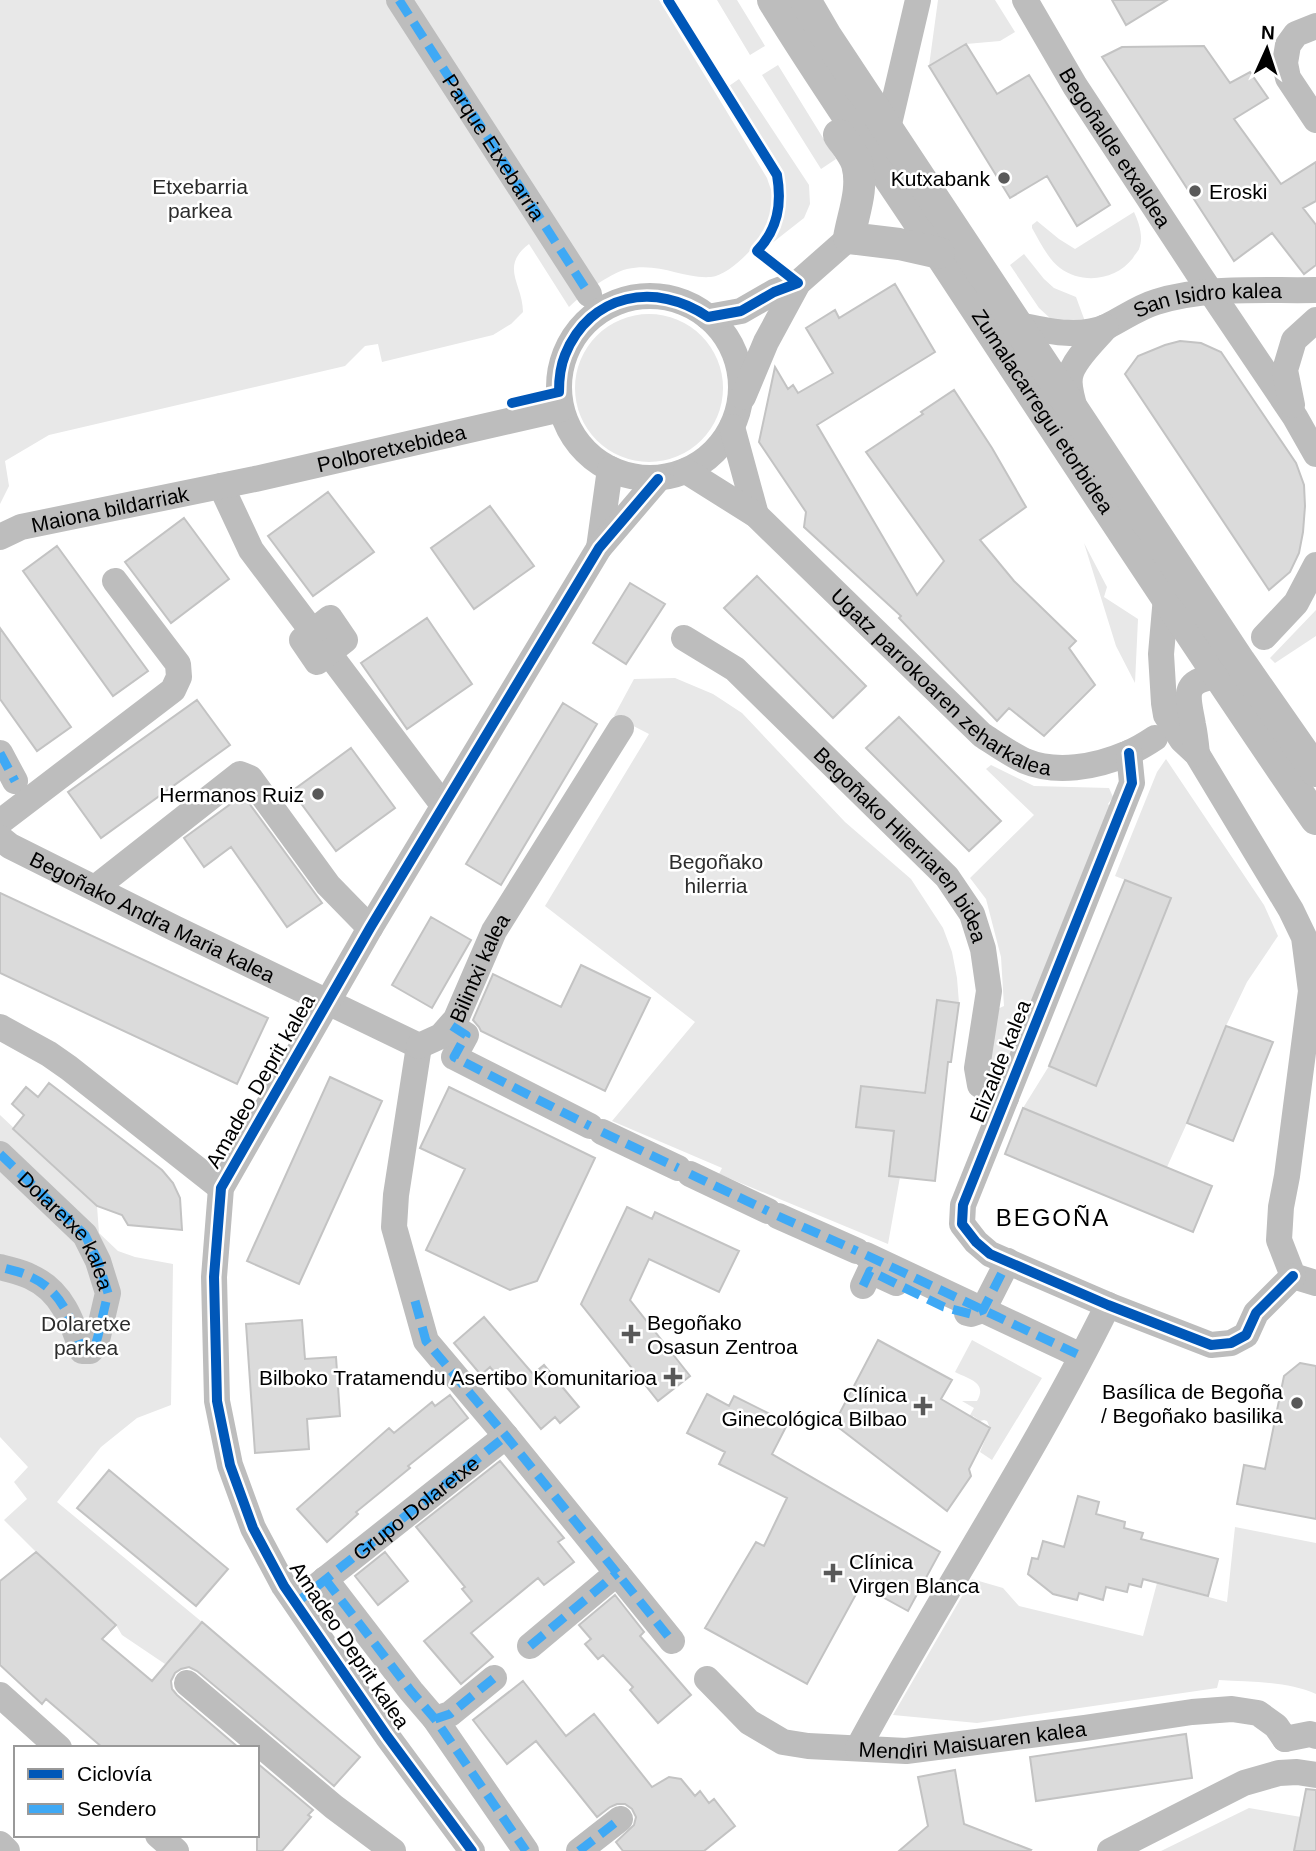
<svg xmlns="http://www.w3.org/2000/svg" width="1316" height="1851" viewBox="0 0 1316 1851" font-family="Arial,sans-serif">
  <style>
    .green { fill: #e8e8e8 }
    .building { fill: #dbdbdb; stroke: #c3c3c3; stroke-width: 2 }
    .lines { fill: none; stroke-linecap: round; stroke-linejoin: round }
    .minor { stroke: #bdbdbd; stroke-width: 26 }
    .major { stroke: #bdbdbd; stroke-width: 32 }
    .quiet { stroke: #3fa9f5; stroke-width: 9; stroke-dasharray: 18 9; stroke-linecap: butt }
    .cycleway-casing { stroke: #fff; stroke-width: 15 }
    .cycleway { stroke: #0057b8; stroke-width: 10 }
    .poi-dot { fill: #595959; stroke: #fff; stroke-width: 2.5 }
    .labels { text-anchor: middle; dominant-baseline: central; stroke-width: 5; stroke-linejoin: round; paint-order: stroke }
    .street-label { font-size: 21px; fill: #000; stroke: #fff }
    .poi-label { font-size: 21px; fill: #000; stroke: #fff; text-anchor: end }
    .park-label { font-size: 21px; fill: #2c2c2c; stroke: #fff }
    .quarter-label { font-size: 24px; letter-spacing: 2px; fill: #000; stroke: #fff }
  </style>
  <rect width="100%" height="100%" fill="#fff"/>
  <path class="green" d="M0,0H659L767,178C769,185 774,195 774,203C773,211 770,223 766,229C758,245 730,275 711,277C682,279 660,262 627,269C608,274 583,294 569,307L529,244C499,267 523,284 523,312L511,324L493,335L382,362L378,344L365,346L345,366L49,435L5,461L9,486L0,504Z
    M717,0H737L765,46L750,55Z
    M938,0H995L1015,32L1000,41L966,44L929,66Z
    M778,65L836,159L821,169L762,75Z
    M739,79L809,185L810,204L804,218L762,251L775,234L782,219L785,203V184L780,166L729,86Z
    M1134,212C1139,223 1144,237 1139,249C1139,250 1133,257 1133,258C1116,280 1083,285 1060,268C1048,259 1040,242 1032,228V225L1037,221L1059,239L1075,249Z
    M1024,254L1044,279L1054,288L1076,297L1086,324L1051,319L1039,308L1010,265Z
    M575 388a74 74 0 1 1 148 0a74 74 0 1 1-148 0Z
    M1084,543L1107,587L1104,597L1138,619L1135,683L1116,646Z
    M1316,610V636L1275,663L1270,658Z
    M675,678L713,694L742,713L845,822L911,879L943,928L952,952L957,978L959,1003L937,1001L924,1092L861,1086L857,1127L894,1131L889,1175L900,1177L888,1244L719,1174L722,1168L612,1121L695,1022L545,906L649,734L614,716L634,679Z
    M1166,759L1264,905L1278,936L1247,982L1226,1026L1187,1123L1167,1167L1023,1108L1049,1066L1096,1085L1171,898L1115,876L1157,772Z
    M991,765L1034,786L1109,788L1113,797L1108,804L1115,811L1004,1075L993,1072L988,1066L993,1011L1004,1006L1001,957L986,899L970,878L1034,815L986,769Z
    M0,1115L97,1206L99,1233L118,1251L135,1257L173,1264L171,1405L137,1418L101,1447L57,1502L202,1622L165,1664L122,1635L116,1625L36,1552L4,1520L27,1499L14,1482L28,1467L0,1437Z
    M972,1340L1042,1378L992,1460L980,1452L990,1428L987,1421L984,1420L980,1421L973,1416L972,1419L969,1417L974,1408L962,1401H977C988,1382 968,1379 955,1372Z
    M1235,1527L1316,1543V1694C1287,1681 1250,1682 1219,1680L1217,1688L977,1723L893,1715L972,1579L1003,1588L1019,1606L1143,1636L1157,1583L1227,1602Z
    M1249,1808L1301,1817L1294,1851H1161Z"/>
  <path class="building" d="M1112,0H1167L1126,25Z
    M966,44L997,94L1029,75L1110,205L1077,226L1047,176L1010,198L929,66Z
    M1204,46L1230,83L1250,72L1268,98L1234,119L1281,184L1316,162V201L1303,208L1316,225V265L1304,274L1272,233L1234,261L1102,57L1122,47Z
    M895,284L935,352L817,425L917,595L944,561L866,452L923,414L921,412L954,390L992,448L1026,507L980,540L1014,581L1076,641L1069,648L1095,685L1044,736L1009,708L997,721L899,618L901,616L804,527L806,512L759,442L775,367L788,389L793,385L798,393L833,373L806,328L835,310L839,318Z
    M1180,341L1201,343L1221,352L1296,463L1304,485L1305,506L1303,532L1299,553L1290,572L1269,590L1125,374L1138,356L1165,345Z
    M328,492L374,552L313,596L268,536Z
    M490,506L534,566L474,609L431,548Z
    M184,518L229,579L171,623L125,562Z
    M57,546L148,671L113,696L23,571Z
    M757,576L866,686L833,718L724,608Z
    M630,583L665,604L626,664L593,643Z
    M427,618L472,684L407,729L361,663Z
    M0,628L71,727L37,751L0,699Z
    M197,700L230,745L101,838L68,792Z
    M563,703L597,724L501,885L466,864Z
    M899,717L1001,821L969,851L866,748Z
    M351,748L395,808L336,851L292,791Z
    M243,795L322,903L287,927L231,847L204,867L184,838Z
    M1125,880L1171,898L1096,1086L1049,1066Z
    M0,893L268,1018L237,1084L0,973Z
    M431,917L471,940L432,1008L392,985Z
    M581,965L650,998L605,1091L481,1031L479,1027L473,1020L493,974L561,1007Z
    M937,1000L959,1003L951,1062H948L935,1181L889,1176L894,1131L856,1127L861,1086L925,1093Z
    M1226,1026L1273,1042L1233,1141L1187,1123Z
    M330,1077L382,1101L299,1284L247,1261Z
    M49,1083L162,1170L173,1183L180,1198L182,1230L128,1225L122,1215L97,1206L13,1129L24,1115L12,1104L26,1087L38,1097Z
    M449,1087L595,1158L537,1281L510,1290L426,1250L465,1169L420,1148Z
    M1023,1108L1212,1186L1193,1232L1005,1154Z
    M627,1207L652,1219L655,1212L739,1251L719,1292L649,1259L630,1300L690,1376L658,1401L581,1304Z
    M484,1317L533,1374L544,1365L579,1407L560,1423L555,1417L541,1429L490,1367L481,1375L454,1343Z
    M302,1320L305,1359L336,1357L340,1416L307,1419L309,1449L255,1453L246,1324Z
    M878,1340L952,1380L941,1399L990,1428L969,1469L971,1476L947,1511L834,1424Z
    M1300,1363L1316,1366V1519L1237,1504L1244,1465L1265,1469L1284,1376Z
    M707,1394L729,1406L734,1396L788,1423L772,1454L940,1552L908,1611L861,1585L807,1684L705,1628L756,1542L764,1546L787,1498L719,1464L725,1452L687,1433Z
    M450,1395L468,1418L408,1466L410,1468L356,1512L358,1514L327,1542L297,1509L389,1428L394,1433L432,1402L435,1406Z
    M500,1461L564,1538L558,1542L574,1562L544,1585L538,1578L471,1633L493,1657L461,1684L424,1641L472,1601L462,1589L465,1587L416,1527Z
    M109,1470L228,1569L196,1606L77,1508Z
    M1078,1496L1099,1502L1096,1514L1125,1522L1124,1528L1143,1533L1141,1539L1218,1559L1208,1596L1143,1579L1141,1587L1129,1584L1127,1592L1106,1587L1103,1600L1079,1593L1077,1600L1053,1594L1028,1574L1032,1558L1038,1559L1043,1541L1064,1547Z
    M36,1552L116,1625L102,1639L152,1681L202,1622L360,1757L334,1786L197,1671L189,1667L181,1669L175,1673L171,1681L172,1689L177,1695L239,1748H103L46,1699L42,1704L0,1665V1581Z
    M385,1552L408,1581L378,1605L355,1576Z
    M615,1595L644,1632L640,1636L691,1695L658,1723L630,1690L633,1687L603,1655L598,1659L585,1644L591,1639L579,1625Z
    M523,1681L566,1736L594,1714L652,1787L669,1777L681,1779L695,1796L700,1791L709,1803L714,1799L735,1826L704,1851H623L616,1842L634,1825L636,1817L632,1809L625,1804H617L610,1807L597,1817L536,1741L507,1764L473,1720Z
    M1186,1734L1192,1778L1036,1801L1030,1757Z
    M257,1763L313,1810L308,1815L311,1817L282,1851H257Z
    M955,1770L964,1824L1031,1850L1030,1851H899L928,1826L918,1777Z
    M1306,1789L1316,1790V1851H1294Z"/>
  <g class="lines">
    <g class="minor">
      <path d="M399,0L589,294"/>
      <path id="s1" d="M1025,0L1075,86L1198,273L1295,417L1316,454"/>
      <path d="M1316,26L1296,34L1288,45L1285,63L1288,78L1316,120"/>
      <path d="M888,128L918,0"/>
      <circle cx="650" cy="387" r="91"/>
      <path d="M708,317L741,311L774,292L798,283"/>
      <path id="s2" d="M1019,325C1048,331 1080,339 1108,326C1124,318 1139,307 1156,302C1207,286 1263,291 1316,290"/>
      <path d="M743,397L766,342L798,283L849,238"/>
      <path d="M1292,405L1285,370L1294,340L1316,320"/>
      <path d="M1075,410C1073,400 1068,387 1070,377C1072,361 1095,340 1106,327"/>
      <path d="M732,427L756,515"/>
      <path id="s3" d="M686,471L756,515L982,735C996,744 1010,754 1025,761C1056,774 1096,767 1126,754C1136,750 1146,744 1155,738"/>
      <path d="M221,486L251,550L443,805"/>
      <path id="s4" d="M0,537L21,527L255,479L561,409"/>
      <path d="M599,548L610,469"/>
      <path d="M1166,597L1161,654L1164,703L1166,715L1182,740L1197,754L1291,910L1304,937L1311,991L1287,1176L1281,1207L1279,1240L1293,1276L1316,1283"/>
      <path d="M330,618L345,640L317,662L302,640Z"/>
      <path d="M1264,637L1296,603L1316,565"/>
      <path id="s5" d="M684,638L735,669L947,877L972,914L983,949L989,991L977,1068L980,1085L1006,1098"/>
      <path d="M0,753L15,781"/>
      <path d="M1129,753L1132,783L963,1205L962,1224L976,1242L990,1254L1108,1305L1211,1345L1231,1343L1246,1335L1256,1313L1293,1276"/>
      <path d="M1197,754C1196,744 1195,734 1193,725C1188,696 1180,681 1218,676"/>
      <path d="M0,822L173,690L179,677L178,664L115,581"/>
      <path id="s6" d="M0,838L10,846L174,928L419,1046"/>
      <path d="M95,888L240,774L250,778L328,885L370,928"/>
      <path d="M452,1026L466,1035L454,1057L590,1126"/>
      <path d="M0,1027L49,1054L69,1068L221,1188"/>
      <path d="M419,1046L396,1195L394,1227L426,1341L506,1436L672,1641"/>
      <path id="s7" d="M419,1046L441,1036L456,1019L494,931L621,728"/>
      <path d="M602,1132L678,1168"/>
      <path id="s8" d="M0,1154L85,1235L98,1261L108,1293L98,1336L95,1346L90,1351H82C72,1321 62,1291 31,1277C22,1272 10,1270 0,1267"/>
      <path d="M690,1174L768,1211"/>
      <path d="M778,1216L857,1251"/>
      <path d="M866,1255L1077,1354"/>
      <path d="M863,1286L870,1271L896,1283"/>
      <path d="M967,1313L971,1314L983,1310L1008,1261"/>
      <path d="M325,1579L411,1691L435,1719L526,1851"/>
      <path id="s9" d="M313,1589L506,1436"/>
      <path d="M530,1646L617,1573"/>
      <path id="s10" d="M707,1679L749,1722L783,1742L808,1746L906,1751L1085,1728L1192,1712L1232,1709L1258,1713L1276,1726L1285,1739"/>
      <path d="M187,1683L334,1807L393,1851"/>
      <path d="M0,1695L59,1748"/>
      <path d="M435,1719L450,1714L494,1678"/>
      <path d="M1285,1739L1310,1734L1316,1736"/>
      <path d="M858,1748C938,1599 1033,1457 1108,1305"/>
      <path d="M158,1835L176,1851"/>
      <path d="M0,1844L7,1851"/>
      <path d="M472,1851L387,1736L284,1586L253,1528L230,1465L217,1401L214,1277L221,1188L370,928L599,548L658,479"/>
      <path d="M579,1851L620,1819"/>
      <path d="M1110,1851L1244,1783L1279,1773L1297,1772L1316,1775"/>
    </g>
    <g class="major">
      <path id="s11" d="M773,0C829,91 891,179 950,269C1071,453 1191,637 1316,819"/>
      <path d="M805,0L826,36L1240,662L1316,771"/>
      <path d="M839,135C845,144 854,154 857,164C864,189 853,214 849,238L899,244L939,253"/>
    </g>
    <g class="quiet">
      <path id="s12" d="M399,0L589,294"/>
      <path d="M0,753L15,781"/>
      <path d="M452,1026L466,1035L454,1057L590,1126"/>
      <path d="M602,1132L678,1168"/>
      <path d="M0,1154L85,1235L98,1261L108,1293L98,1336L95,1346L90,1351H82C72,1321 62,1291 31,1277C22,1272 10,1270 0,1267"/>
      <path d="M690,1174L768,1211"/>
      <path d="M778,1216L857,1251"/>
      <path d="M866,1255L1077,1354"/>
      <path d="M863,1286L870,1271L944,1307L971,1314L983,1310L1008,1261"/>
      <path d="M415,1301L426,1341L506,1436L672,1641"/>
      <path d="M325,1579L411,1691L435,1719L526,1851"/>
      <path d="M296,1603L506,1436"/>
      <path d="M530,1646L617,1573"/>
      <path d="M435,1719L450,1714L494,1678"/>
      <path d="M579,1851L620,1819"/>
    </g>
    <defs>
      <path id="cycleway" d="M512,403L559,392C559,380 560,367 565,355C590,293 656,281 708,317L741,311L774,292L798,283L757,251C778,229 782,204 777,175L668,0
        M1129,753L1132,783L963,1205L962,1224L976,1242L990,1254L1108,1305L1211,1345L1231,1343L1246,1335L1256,1313L1293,1276
        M472,1851L387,1736L284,1586L253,1528L230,1465L217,1401L214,1277L221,1188L370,928L599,548L658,479"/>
    </defs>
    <use href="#cycleway" class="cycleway-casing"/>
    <use href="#cycleway" class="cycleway"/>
  </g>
  <g class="poi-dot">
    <circle cx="1004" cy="178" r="7"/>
    <circle cx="1195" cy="191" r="7"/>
    <circle cx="318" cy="794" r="7"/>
    <path d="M627.5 1323.5h7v7h7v7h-7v7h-7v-7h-7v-7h7z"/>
    <path d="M669.5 1366.5h7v7h7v7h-7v7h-7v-7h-7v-7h7z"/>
    <circle cx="1297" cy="1403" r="7"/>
    <path d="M919.5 1395.5h7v7h7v7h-7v7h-7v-7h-7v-7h7z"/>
    <path d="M829.5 1562.5h7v7h7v7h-7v7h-7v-7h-7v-7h7z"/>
  </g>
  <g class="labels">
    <g class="street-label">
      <text stroke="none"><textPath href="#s12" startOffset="175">Parque Etxebarria</textPath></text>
      <text stroke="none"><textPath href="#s1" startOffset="173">Begoñalde etxaldea</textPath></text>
      <text stroke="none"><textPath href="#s2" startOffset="196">San Isidro kalea</textPath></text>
      <text stroke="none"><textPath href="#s11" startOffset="492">Zumalacarregui etorbidea</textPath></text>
      <text stroke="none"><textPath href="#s4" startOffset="402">Polboretxebidea</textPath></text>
      <text stroke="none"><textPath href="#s4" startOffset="114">Maiona bildarriak</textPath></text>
      <text stroke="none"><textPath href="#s3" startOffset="334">Ugatz parrokoaren zeharkalea</textPath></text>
      <text stroke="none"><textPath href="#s5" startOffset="303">Begoñako Hilerriaren bidea</textPath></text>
      <text stroke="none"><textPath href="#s6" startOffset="172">Begoñako Andra Maria kalea</textPath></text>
      <text stroke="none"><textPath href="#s7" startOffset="103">Bilintxi kalea</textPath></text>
      <text transform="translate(1000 1061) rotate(-68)">Elizalde kalea</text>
      <text transform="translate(260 1081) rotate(-60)">Amadeo Deprit kalea</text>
      <text stroke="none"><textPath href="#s8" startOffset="103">Dolaretxe kalea</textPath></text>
      <text stroke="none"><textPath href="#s9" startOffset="131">Grupo Dolaretxe</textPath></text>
      <text transform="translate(350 1645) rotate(56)">Amadeo Deprit kalea</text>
      <text stroke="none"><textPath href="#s10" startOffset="290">Mendiri Maisuaren kalea</textPath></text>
    </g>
    <g class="poi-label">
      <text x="990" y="178">Kutxabank</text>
      <text x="1209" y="191" text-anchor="start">Eroski</text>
      <text x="304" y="794">Hermanos Ruiz</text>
      <text x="647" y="1322" text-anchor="start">Begoñako<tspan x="647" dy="24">Osasun Zentroa</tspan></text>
      <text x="657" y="1377">Bilboko Tratamendu Asertibo Komunitarioa</text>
      <text x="1283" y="1391">Basílica de Begoña<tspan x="1283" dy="24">/ Begoñako basilika</tspan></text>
      <text x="907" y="1394">Clínica<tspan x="907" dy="24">Ginecológica Bilbao</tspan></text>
      <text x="849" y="1561" text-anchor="start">Clínica<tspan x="849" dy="24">Virgen Blanca</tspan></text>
    </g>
    <g class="park-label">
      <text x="200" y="186">Etxebarria<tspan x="200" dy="24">parkea</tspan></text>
      <text x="716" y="861">Begoñako<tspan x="716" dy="24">hilerria</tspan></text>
      <text x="86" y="1323">Dolaretxe<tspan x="86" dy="24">parkea</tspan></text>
    </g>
    <g class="quarter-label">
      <text x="1053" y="1217">BEGOÑA</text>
    </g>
  </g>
  <rect x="14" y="1746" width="245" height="91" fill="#ffffff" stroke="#999999" stroke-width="2"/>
  <rect x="28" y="1769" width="35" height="10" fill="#0057b8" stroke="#999999" stroke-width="2"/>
  <text x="77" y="1781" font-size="21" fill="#000000">Ciclovía</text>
  <rect x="28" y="1804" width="35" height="10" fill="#3fa9f5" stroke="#999999" stroke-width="2"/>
  <text x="77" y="1816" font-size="21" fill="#000000">Sendero</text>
  <g transform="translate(1267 49) rotate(3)" stroke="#ffffff" stroke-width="5" paint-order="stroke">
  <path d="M0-5L12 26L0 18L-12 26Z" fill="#000000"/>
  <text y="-10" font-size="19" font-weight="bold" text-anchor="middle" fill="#000000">N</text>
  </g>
</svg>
